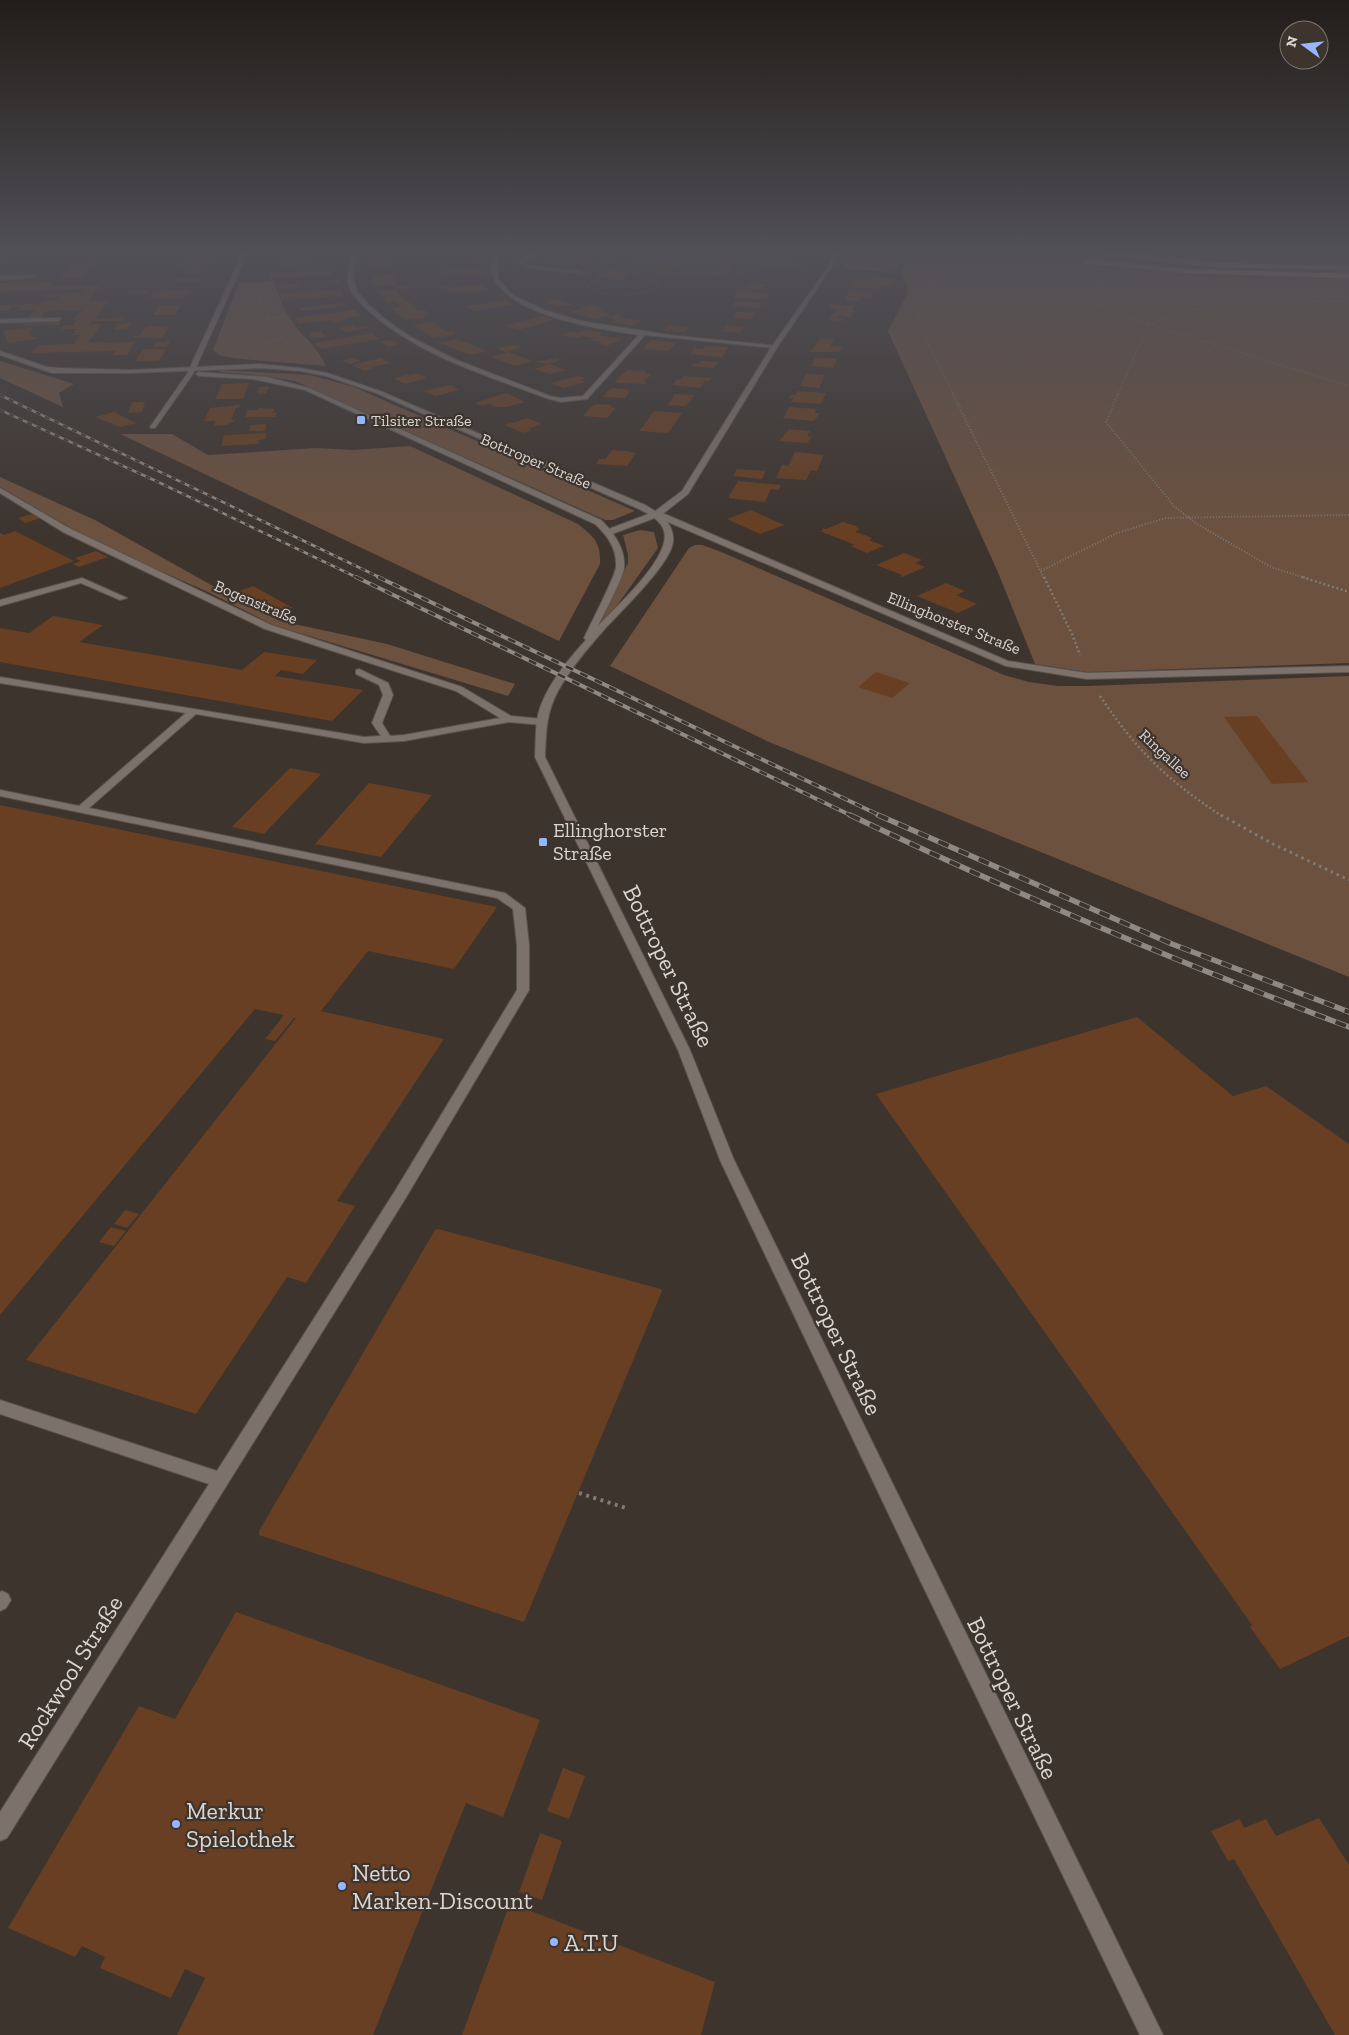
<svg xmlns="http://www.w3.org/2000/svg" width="1349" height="2035" viewBox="0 0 1349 2035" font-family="'Zilla Slab',serif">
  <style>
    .green { fill: #6c513e }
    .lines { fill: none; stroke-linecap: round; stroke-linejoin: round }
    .stream { stroke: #b99882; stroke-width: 4.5 }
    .building { fill: #683f22 }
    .service-casing { stroke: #5b534e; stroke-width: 2 }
    .minor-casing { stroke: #5b534e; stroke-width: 2 }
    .tertiary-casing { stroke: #5b534e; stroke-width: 2 }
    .secondary-casing { stroke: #5b534e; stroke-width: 2 }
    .path-far4 { stroke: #807974; stroke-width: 1; stroke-dasharray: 1 2; stroke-linecap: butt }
    .path-far3 { stroke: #807974; stroke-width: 2; stroke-dasharray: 1 2; stroke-linecap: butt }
    .path-far2 { stroke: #807974; stroke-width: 2.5; stroke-dasharray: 2 2.5; stroke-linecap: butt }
    .path-far1 { stroke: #807974; stroke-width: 3; stroke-dasharray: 2.5 4; stroke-linecap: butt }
    .path { stroke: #807974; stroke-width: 4; stroke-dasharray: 3 4.5; stroke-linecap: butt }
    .service { fill: #7c726b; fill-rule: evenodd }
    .minor { fill: #7c726b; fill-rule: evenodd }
    .tertiary { fill: #7c726b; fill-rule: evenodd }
    .secondary { fill: #7c726b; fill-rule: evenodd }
    .rail-far2-casing { stroke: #8f8883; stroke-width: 2.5 }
    .rail-far1-casing { stroke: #8f8883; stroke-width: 4 }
    .rail-casing { stroke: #8f8883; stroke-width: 5.5 }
    .rail-far2 { stroke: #3d342e; stroke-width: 2; stroke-dasharray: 5; stroke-linecap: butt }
    .rail-far1 { stroke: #3d342e; stroke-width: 2.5; stroke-dasharray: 8; stroke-linecap: butt }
    .rail { stroke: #3d342e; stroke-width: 4; stroke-dasharray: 11; stroke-linecap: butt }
    .poi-dot { fill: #96b6fd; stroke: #3d342e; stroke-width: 2 }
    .labels { text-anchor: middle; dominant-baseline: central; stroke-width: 4.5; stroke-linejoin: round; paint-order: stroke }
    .far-poi-label { font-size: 16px; fill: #dbd6d2; stroke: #3d342e; text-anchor: start }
    .far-street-label { font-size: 16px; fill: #dbd6d2; stroke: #3d342e }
    .poi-label { font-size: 20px; fill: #dbd6d2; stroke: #3d342e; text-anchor: start }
    .near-street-label { font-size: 24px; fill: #dbd6d2; stroke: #3d342e }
    .near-poi-label { font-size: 24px; fill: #dbd6d2; stroke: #3d342e; text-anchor: start }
  </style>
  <rect width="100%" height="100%" fill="#3d342e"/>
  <path class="green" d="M852,252H899L898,266C890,275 856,269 843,268Z
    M906,252H972L1025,260L1081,261L1077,252H1349V663L1087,672L1035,664L997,570L888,331L908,292L902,274Z
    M274,281C279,301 288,318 302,334C313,345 319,351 326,366L242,359L221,356L213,350L239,283Z
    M0,361L74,384L59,393L63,407L0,378Z
    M220,370L310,375L354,387L635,511L613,520H605L295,381L267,376L219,372Z
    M120,434H172L208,455L316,448L353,450L410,446L578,524C594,537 601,542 600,564L559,641Z
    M0,477L95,520L222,591L280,621L387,644L515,684L508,696L273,625L208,592L97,543L0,487Z
    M640,530L654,532L658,548L601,628L595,626L628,563V555L623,535Z
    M695,545H702L719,551L1004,675L1029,682L1058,686H1088L1349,676V977L769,742L610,666L689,548Z"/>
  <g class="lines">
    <path class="stream" d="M1111,254L1218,265L1349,268
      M1084,261L1187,271L1349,276"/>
  </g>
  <path class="building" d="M0,252H26L21,257L8,258L0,264Z
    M279,252H340L339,256L277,257Z
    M415,252H470V255L414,256Z
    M555,252H567L554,262L543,261Z
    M576,252H578L599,254L586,264L563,263L566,260H563Z
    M642,252H661L656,258L637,256Z
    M691,252H765L794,254L787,263L688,256Z
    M1033,252H1056L1049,260L1040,259L1043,256L1031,254Z
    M189,253H216L214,255L217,256L189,258L190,256H187Z
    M371,255H392L388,269H367Z
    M474,257H485L484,263H473Z
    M663,260L672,261H681L670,272L651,271Z
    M192,261H211L202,273L182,274L187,267H177L179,265H190Z
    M283,262H308L306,265H281Z
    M96,263L83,279H57L71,264Z
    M718,264H727L736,265L726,276L707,275Z
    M588,266H600L587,277L576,276Z
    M609,267L633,269L622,280L596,278L600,275H596Z
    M481,268V275H440L441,269Z
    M333,270L332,276L269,278L270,273Z
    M392,274L397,286L407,285L410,288L396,289L392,285L377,287L371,276Z
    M179,277H203L198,282L174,281Z
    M875,277L895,278L890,287L881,286L880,289L851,287L853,279L874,280Z
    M338,279L340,284L330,285L327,280Z
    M55,282L50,286H100L88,301H108L95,319L125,317L122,321H92L90,324H102L88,343L106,341L104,343L135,342L127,355H113L116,351L31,353L38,345L74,344L80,335H72L77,329H61L64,325H73L77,320H71L76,317L86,305L82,309L75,310L46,311L40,318L28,319L35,310H17L20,307H12L8,311H0V305L40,304L43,302L55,301L59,296L47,297L49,294L82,293L86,289L0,291V283Z
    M748,283L767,284L760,289L743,288Z
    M300,284V287L277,288V285Z
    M483,284L488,290L451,293L446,288L440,289L437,286L447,285L452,288Z
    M341,289L343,296L282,300L280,294Z
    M148,290L146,294H128L130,291Z
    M190,290L183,298H150L154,292Z
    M396,290L405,301H408L418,311H428L427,312L430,314L423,315L426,318L406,320L391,308L401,307L396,302L388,303L378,291Z
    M739,290L750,291L749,292L770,294L766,299L733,298Z
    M849,291L873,293L870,298L861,297L859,301L844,300Z
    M559,299L566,302L575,304L557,307L545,302Z
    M505,300L513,305L475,311L467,306Z
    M737,301L763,303L759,308L730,306Z
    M343,303L346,306L301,311L298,308Z
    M830,304L854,306L852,310H855L851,317L839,316L837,319H843L842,321L827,320L838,309L828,308Z
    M159,305H181L175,315H153Z
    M591,305L604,309L599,311L611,314L596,319L570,312Z
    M355,310L361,316L344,318L346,320L334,323L330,320L299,324L294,318Z
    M738,312L755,313L750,319L733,318Z
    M617,314L622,315L619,317L642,321L631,326L610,322L615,319L607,318Z
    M541,316L554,320L518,330L505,326Z
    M62,322L59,325L22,326L25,323Z
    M432,322L447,332L452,331L457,334L433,338L413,325Z
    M131,323L127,329L113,330L118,324Z
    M352,325L356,328L368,327L370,328L346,332L337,327Z
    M669,325L690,327L685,332L664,331Z
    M727,325L745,327L740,333L722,331Z
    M146,326H169L162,338H133L134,336L140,335Z
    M32,328L33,330L29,331L32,337H36L37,339L8,343L3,331Z
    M585,330L603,333L599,335L622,339L607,346L598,344L602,342L588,340L592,338L582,336L578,338L560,335L570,331L578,333Z
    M321,331L324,335L331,336L319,338L312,337L309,333Z
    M372,333L380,339L321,349L314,343Z
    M820,338L834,339L830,346L842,347L839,352H810Z
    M455,339L470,344L487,351L471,355L439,343Z
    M391,340L401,344L389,347L379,342Z
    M651,340L676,342L669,351L643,349Z
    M170,341L167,347H153L157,342Z
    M508,346H517L522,347L506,352L498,348Z
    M706,346L728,347V348L722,357L690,354L694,348L703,349Z
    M144,349H166L159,361H136L139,354Z
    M508,352L520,356L533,361L515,366L491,357Z
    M354,358L361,361L350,364L342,361Z
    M381,358L391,363L370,367L374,369L365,371L352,365Z
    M557,358L561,360L547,364L534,362Z
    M815,358L837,359L833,368L811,366Z
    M701,361L718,362L714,368L691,366L693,363L699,364Z
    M550,364L566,370L550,374L534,369Z
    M628,370L646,371L645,373L651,375L645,380L646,384L617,383L616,380L620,379L618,378Z
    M417,373L428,378L405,384L393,378Z
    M806,374L825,375L819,388L800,386Z
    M578,376L585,378L579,380L585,382L563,388L550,383Z
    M684,376L712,378L710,381H705L700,388L672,385L677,379H682Z
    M249,383L243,399H215L222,384Z
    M450,385L459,390L436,396L423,391Z
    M259,387H269L266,393L257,394Z
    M611,388L629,389L627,391H630L625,398L602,397Z
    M798,391L826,393L821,404L791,402L793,398H789L791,395H795Z
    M506,393L525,402L506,407H497L489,404L482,406L475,403Z
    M675,394L695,395L686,406L668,405Z
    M132,402H145L142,412L128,413Z
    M597,404L612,405L610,407L616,408L607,418L583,416L592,406Z
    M240,405L239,408H236L231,420H234L233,422L229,423L228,425L213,426L216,421H204L210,408Z
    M789,407L816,409L815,413H820L814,421L783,418Z
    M258,408L274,409L273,413L277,412L275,417H245L247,410H257Z
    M654,411L682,413L668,433L639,431Z
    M114,412L136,423L120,427L95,417Z
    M528,418L542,424L528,429L532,430L523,433L505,425Z
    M266,424L265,431H249L250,425Z
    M789,429L810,431L807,436L812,437L807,443L779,441Z
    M266,433L265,439L259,440L258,444L221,446L224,435Z
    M612,450L626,451L636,453L627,466L596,464L599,459H605Z
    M795,452L824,455L817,471L811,470L806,480L776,478L782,465L788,466Z
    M737,469L766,471L762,479L733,476Z
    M738,481L781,485L779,490L771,489L765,502L728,498Z
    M751,510L784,525L760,534L727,519Z
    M32,514L40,518L25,523L18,518Z
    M843,522L859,527H856L860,529L855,532L868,536H867L872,538L869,540L884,546L867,553L851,546L855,545L820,531L823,530L822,528L826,529Z
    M15,531L74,561L0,588V533L4,535Z
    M96,551L108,557L79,567L73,564L81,561L75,558Z
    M904,553L922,560L915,563L925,567L902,577L900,576L902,575L876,565Z
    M946,583L965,591L956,595L977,604L958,613L917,596Z
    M253,586L293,608L272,616L232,594Z
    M53,616L103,625L79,642L242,670L264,652L317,660L303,674L281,670L275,676L363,690L332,721L0,662V628L29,633Z
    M876,672L910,683L892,698L858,687Z
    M1257,716L1308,782L1272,784L1224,717Z
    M290,768L321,774L264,834L232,827Z
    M369,783L432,795L381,857L315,844Z
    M0,805L497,907L454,969L368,951L321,1011L444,1039L337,1201L355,1206L306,1283L287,1277L196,1414L26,1360L296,1018H294L275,1041L265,1039L284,1015L255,1009L0,1315Z
    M1137,1017L1233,1096L1266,1086L1349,1144V1636L1280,1669L1250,1627L1252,1625L876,1094Z
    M125,1210L139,1214L127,1228L114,1224Z
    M111,1227L126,1231L114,1246L99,1242Z
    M438,1229L661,1289L662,1291L524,1622L259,1535V1531L435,1230Z
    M236,1612L540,1720L503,1817L466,1803L373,2035H177L205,1978L185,1969L171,1998L100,1968L105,1957L82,1946L75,1957L8,1928L139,1706L175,1719Z
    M563,1768L585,1776L569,1819L547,1811Z
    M1319,1818L1349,1865V2035H1335L1234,1859L1228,1861L1211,1831L1240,1819L1244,1828L1266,1819L1276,1836Z
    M540,1833L562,1841L542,1900L519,1892Z
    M510,1903L715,1982L701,2035H462Z"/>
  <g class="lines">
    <defs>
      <path id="service" d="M532,252H537L524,263L530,266L581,271L578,273L529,268L519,264V262Z
        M0,276L33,275L36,277L0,280Z
        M61,318L59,321L0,323V319Z
        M0,488L69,528L271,625L462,687L511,716L542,719L547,722L542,725L509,722L404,741L364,743L196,714L89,808L505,893L525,908L529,945V990L405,1199L7,1838L0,1841V1812L209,1484L0,1414V1400L217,1471L395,1191L517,990V945L513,909L497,898L0,796V790L79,806L186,713L0,683V677L364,737L381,736L372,723L383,695L379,685L356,674V670L359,669L388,683L393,695L382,723L390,736L404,735L500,718L456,691L265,629L63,532L0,493Z
        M82,578L127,598L120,600L81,583L0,606V600Z
        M2,1591L8,1594L11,1600L6,1608L0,1611V1592Z"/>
      <path id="minor" d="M243,252H248L193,374L155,428H151L150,427L187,374Z
        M353,252H358L353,277L357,291L370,306L389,322L409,336L454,359L550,396L561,398L583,396L639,335C600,329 515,317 494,279C490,272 492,260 493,252H497L498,279L514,296L544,310L581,321L669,335L778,346L775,348L645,335L587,399L561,402L546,398C485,375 421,356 371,313C363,306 353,296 349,286C345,275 351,263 353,252Z
        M654,512H660L1008,661L1087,673L1349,666V672L1087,679L1006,666L654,516Z"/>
      <path id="tertiary" d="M834,252H839L832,267L778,346L688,494L660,516L612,534H606V530L654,512L682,491L772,346L828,267Z"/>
      <path id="secondary" d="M0,351L47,367L59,368L131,370L260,364L300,368L327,373L380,391L645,505C659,513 675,523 673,542C670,565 620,612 603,631C587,649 570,669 558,691C546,713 546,733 545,757L690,1050L734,1160L1163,2035H1140L921,1582L720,1160L678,1050L535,757C536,743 535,728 538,715C545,687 567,661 586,640L584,638C590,625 615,577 616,567C617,549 608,536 595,524L305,390L253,379L199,376L196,374L199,372L267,377L309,388L601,520C614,533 626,549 624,568C623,579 603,615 598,626C615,608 672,557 664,531C661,520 649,514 639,509L376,393L326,376L300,371L260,368L131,373H52L0,355Z"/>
    </defs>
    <use href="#service" class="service-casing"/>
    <use href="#minor" class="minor-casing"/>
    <use href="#tertiary" class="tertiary-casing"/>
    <use href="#secondary" class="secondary-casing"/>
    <path class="path-far4" d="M609,252L611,255L808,267
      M1105,252C1095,270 1096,286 1100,306L1135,320L1349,386
      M677,260L684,252
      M850,269L901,272L935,281L1021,286H1112L1233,299L1349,302
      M653,272L734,277L745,265
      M901,272L902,252
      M672,273L685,260
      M693,274L704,262
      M935,281L918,315L921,329L954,395
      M253,283C263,310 273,331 296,350
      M587,286C606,299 640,297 660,286L658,282L637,276L642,268L605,262L611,255
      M589,287L599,283L591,280
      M1026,288L1100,306
      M257,293L281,291
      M267,319L293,315
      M261,346L281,338
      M1118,395L1148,324L1230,299"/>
    <path class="path-far3" d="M953,394L1044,578
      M1118,394L1106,422L1174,506L1197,524L1271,567L1306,578
      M1041,571L1117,533L1166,518L1349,515"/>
    <path class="path-far2" d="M1044,577L1072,634L1080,655
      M1302,577L1349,592
      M1100,696C1137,751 1167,780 1222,816"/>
    <path class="path-far1" d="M1221,815L1273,844L1349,880"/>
    <path class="path" d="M579,1493L626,1508"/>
    <use href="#service" class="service"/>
    <use href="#minor" class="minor"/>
    <use href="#tertiary" class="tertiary"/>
    <use href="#secondary" class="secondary"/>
    <defs>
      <path id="rail-far2" d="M0,395L381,578
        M0,410L156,481L358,578"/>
      <path id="rail-far1" d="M356,577L852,816
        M378,577L881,816"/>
      <path id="rail" d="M850,815C1013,893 1180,963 1349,1027
        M878,815L1172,944L1349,1012"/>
    </defs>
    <use href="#rail-far2" class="rail-far2-casing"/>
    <use href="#rail-far1" class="rail-far1-casing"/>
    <use href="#rail" class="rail-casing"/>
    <use href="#rail-far2" class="rail-far2"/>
    <use href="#rail-far1" class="rail-far1"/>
    <use href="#rail" class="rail"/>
  </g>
  <linearGradient id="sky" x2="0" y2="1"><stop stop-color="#221d19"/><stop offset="0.47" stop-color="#515057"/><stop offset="1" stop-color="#515057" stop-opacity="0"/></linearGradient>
  <rect width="1349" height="537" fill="url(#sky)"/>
  <g class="poi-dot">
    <rect x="356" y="415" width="10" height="10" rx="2.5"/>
    <rect x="538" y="837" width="10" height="10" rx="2.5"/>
    <circle cx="176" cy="1824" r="5"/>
    <circle cx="342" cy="1886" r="5"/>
    <circle cx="554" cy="1942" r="5"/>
  </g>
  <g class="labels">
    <g class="far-poi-label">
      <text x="371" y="420">Tilsiter Straße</text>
    </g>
    <g class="far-street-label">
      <text transform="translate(536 461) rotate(23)">Bottroper Straße</text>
      <text transform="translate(256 602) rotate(23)">Bogenstraße</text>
      <text transform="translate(954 623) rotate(22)">Ellinghorster Straße</text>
      <text transform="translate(1165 754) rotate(43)">Ringallee</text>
    </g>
    <g class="poi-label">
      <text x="553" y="830">Ellinghorster<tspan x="553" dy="23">Straße</tspan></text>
    </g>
    <g class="near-street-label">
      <text transform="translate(669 966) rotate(64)">Bottroper Straße</text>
      <text transform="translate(837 1334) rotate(64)">Bottroper Straße</text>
      <text transform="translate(70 1672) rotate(-58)">Rockwool Straße</text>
      <text transform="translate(1013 1698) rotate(64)">Bottroper Straße</text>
    </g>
    <g class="near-poi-label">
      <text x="186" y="1810">Merkur<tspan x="186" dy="28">Spielothek</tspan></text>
      <text x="352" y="1872">Netto<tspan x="352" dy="28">Marken-Discount</tspan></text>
      <text x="564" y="1942">A.T.U</text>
    </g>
  </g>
  <g transform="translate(1304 45) rotate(285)"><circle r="24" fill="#3d342e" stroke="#7c7570"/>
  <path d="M0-4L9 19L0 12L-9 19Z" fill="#96b6fd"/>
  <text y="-8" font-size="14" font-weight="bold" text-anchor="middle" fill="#dbd6d2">N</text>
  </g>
</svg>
